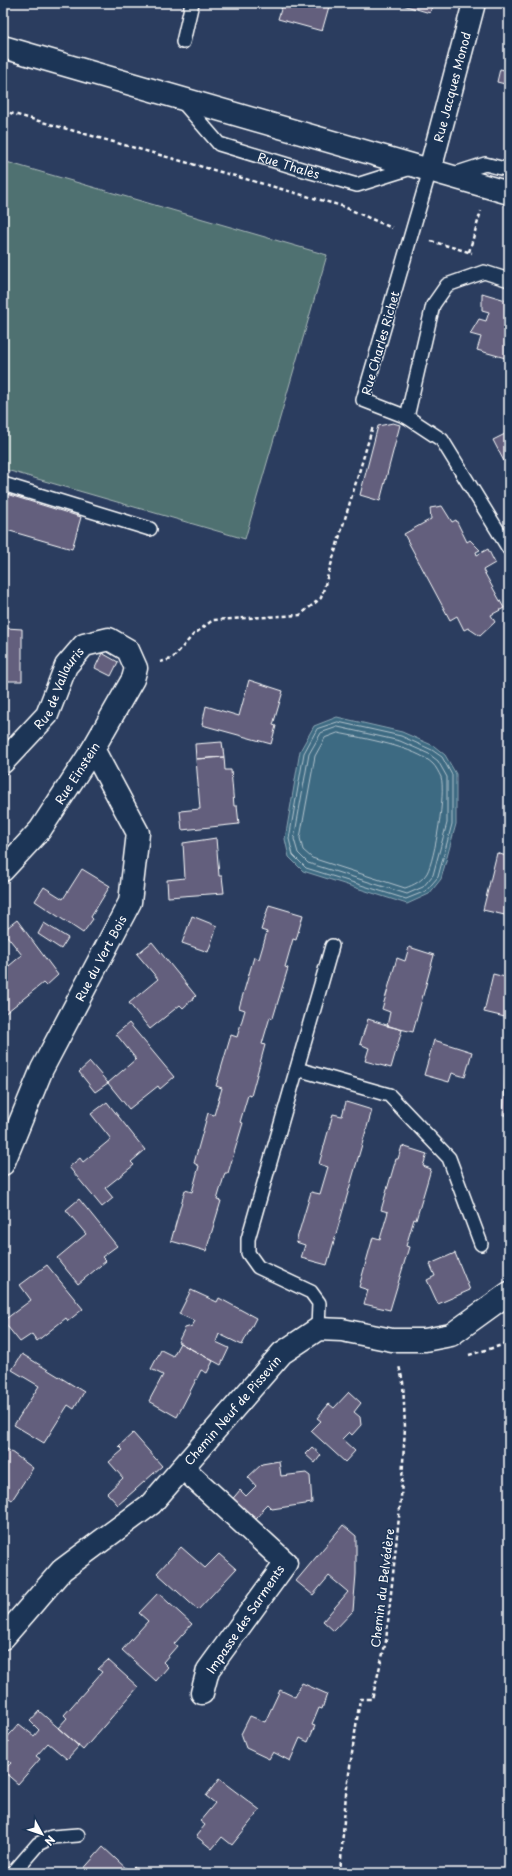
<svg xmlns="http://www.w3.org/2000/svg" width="512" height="1876" viewBox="0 0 512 1876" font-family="'Playpen Sans',sans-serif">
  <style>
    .green { fill: #507171; stroke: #a8b8b8 }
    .water { fill: #3e6a82; stroke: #8ba6b4 }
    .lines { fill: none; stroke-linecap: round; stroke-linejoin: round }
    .shore { stroke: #b2c3cd; stroke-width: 1 }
    .building { fill: #635f7d; stroke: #fff }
    .lane-casing { stroke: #fff; stroke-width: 16 }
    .street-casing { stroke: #fff; stroke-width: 25 }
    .path { stroke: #fff; stroke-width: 2.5; stroke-dasharray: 4 3; stroke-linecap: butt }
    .lane { stroke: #1d3557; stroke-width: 13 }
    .street { stroke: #1d3557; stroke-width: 22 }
    .labels { text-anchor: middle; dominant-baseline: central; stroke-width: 3; stroke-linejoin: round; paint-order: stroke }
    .street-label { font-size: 12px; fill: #fff; stroke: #1d3557 }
  </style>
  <rect width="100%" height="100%" fill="#2b3d5f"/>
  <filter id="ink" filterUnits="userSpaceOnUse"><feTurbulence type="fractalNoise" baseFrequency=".025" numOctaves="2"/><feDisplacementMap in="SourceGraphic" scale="8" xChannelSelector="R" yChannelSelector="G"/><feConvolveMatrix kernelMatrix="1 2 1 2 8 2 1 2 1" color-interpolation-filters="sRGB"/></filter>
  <g filter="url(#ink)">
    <path class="green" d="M3,161L327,255L245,539L3,469Z"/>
    <path class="water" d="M337,717L402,732L434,746L445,755L456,774V824L441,879L429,894L407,904L303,871L289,857L285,839L300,751L314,726Z"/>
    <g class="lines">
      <path class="shore" d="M338,722L401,736L432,750L442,757L452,775V824L438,877L426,891L406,899L306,868L293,855L289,839L304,753L317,729Z
        M338,727L400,741L429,754L438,761L447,777V823L433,875L423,887L407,894L308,863L298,853L294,839L309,754L321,733Z
        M338,733C362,738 416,747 433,764C436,767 439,773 441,777C446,792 435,859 427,873C422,881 414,885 405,888L312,858L303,850L300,838L315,756L325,738Z"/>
    </g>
    <path class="building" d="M283,3H330L322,31L278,19Z
      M396,3H433L430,13Z
      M500,69L509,71V85L497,82Z
      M482,293L509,301V359L477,350L481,337L470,334L479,319L486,321L489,312L482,310Z
      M393,423L400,425L380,501L360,495L378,426Z
      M509,432V471L493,440Z
      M3,493L81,517L72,549L3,529Z
      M442,506L452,522L456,520L467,542L470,540L480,550L476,552L477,555L488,549L495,563L483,570L504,608L491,615L495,622L480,636L468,628L464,630L457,616L450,620L404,534L431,519L430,508Z
      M6,628L22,629V681H7L6,689H3V655H6Z
      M102,653L118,662L111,676L95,668Z
      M249,680L283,691L273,725L276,726L271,744L202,725L206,706L239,716Z
      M222,742L224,757L196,759L195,744Z
      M224,757L225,770H231L234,806H237L239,824L182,830L180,811L200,809L196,759Z
      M216,838L219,876H222L224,893L168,897L167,880L185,878L183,843Z
      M497,853L509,857V916L483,910Z
      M82,869L110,886L91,917L93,919L83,933L35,901L44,887L63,899Z
      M269,905L303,915L296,940L293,939L285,967L288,968L273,1018L270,1017L262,1044L265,1045L251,1096L248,1095L240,1122L243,1123L228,1173H225L217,1200L221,1201L206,1251L171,1241L185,1190L192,1192L199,1166L194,1163L208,1113L214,1115L222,1088L216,1086L231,1035L237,1037L245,1010L239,1008L254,957L259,959L267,932L261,930Z
      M192,916L217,926L208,952L182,943Z
      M17,920L58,975L46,986L43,983L3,1015V971L22,955L3,931Z
      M44,923L68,938L61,949L38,934Z
      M152,942L196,996L183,1008L180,1005L150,1029L129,1003L158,979L137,954Z
      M409,947L434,955L413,1032L387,1026L390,1012L382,1009L397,958L405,961Z
      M493,974L509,978V1018L484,1012Z
      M368,1019L402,1030L391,1068L365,1061L369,1048L360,1044Z
      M129,1023L174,1077L160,1089L158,1086L129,1109L108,1083L136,1059L116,1034Z
      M434,1040L472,1052L465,1077L452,1073L449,1082L424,1075Z
      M90,1062L108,1083L95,1092L79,1072Z
      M506,1063H509V1115H503Z
      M107,1102L145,1150L131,1162L134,1165L105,1188L113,1198L102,1207L69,1167L80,1158L83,1162L111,1139L91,1114Z
      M346,1102L372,1110L327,1265L301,1258L305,1245L296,1242L311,1192L320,1194L328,1167L319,1164L333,1114L342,1116Z
      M402,1146L427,1154L423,1166L431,1169L416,1220L414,1219L406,1246L409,1247L390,1310L364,1304L368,1290L359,1287L373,1237L380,1239L388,1212L381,1210L396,1159H398Z
      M79,1199L117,1246L102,1257L106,1261L78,1284L57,1258L86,1234L66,1210Z
      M455,1253L470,1290L438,1304L427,1280L435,1276L430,1264Z
      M47,1265L83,1309L68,1321L66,1318L37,1341L32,1334L20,1342L3,1321L31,1300L20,1285Z
      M191,1290L217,1302L219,1298L256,1318L242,1345L219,1334L216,1342L229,1348L221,1365L178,1342L185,1328L192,1326L195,1321L179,1314Z
      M180,1343L213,1361L207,1373L201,1370L177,1417L149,1401L163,1375L151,1369L161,1350L173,1356Z
      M22,1354L84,1392L74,1409L68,1405L44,1443L14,1425L39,1386L12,1370Z
      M349,1392L361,1403L354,1412L360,1417L361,1425L352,1435L349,1432L342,1439L355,1451L345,1462L311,1431L321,1421L317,1418L329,1404L334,1408Z
      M133,1433L162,1466L118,1505L107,1493L123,1478L109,1462L123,1450L119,1446Z
      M3,1446L33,1468L12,1500L3,1494Z
      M312,1447L321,1455L315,1463L305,1454Z
      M279,1461L281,1476L306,1473L310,1476L312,1503L272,1509L267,1504L261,1510L263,1511L253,1523L230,1502L240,1490L246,1496L256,1486L248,1477L262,1464Z
      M343,1525L356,1536V1574L353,1611L334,1631L323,1621L348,1592L329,1576L313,1595L296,1581Z
      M181,1547L205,1568L219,1554L236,1569L198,1610L157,1573Z
      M158,1593L192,1624L174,1644L177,1646L163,1662L168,1667L156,1681L122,1650L148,1621L139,1613Z
      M108,1660L138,1687L83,1750L58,1728L67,1718L64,1715L102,1672L98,1669Z
      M302,1683L327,1694L322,1709L319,1708L312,1725L315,1726L308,1742L300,1738L290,1761L273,1752L269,1759L246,1748L241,1734L250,1716L265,1722L280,1690L295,1697Z
      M39,1711L79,1746L67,1759L48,1743L36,1756L40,1759L18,1784L3,1771L11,1763L3,1756V1742L19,1724L34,1736L39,1730L30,1721Z
      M219,1779L260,1810L232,1845L222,1837L212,1849L196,1836L205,1825L200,1821L215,1803L206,1796Z
      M103,1847L130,1872L134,1867L141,1873H80Z"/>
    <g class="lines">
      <defs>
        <g id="lane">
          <path d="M183,42L192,3"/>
          <path id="s1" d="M181,100L219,144L301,169L357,185L414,167"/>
          <path d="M430,170L363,400L407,417L442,440L509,549"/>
          <path d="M451,175L485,164L509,170"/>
          <path d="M407,417L433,305L447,285L484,272L509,280"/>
          <path d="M3,484L150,529"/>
          <path d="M297,1069L389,1095L449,1158L481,1244"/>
          <path d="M318,1329L319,1303L311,1292L258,1267L248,1253V1239L332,946"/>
          <path d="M13,1873L38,1844L52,1837L78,1835"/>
        </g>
        <g id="street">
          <path d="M3,47L509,193"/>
          <path id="s2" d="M430,170L474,3"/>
          <path id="s3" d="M3,762L47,715L66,666L84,645L109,639L128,650L136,668L133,679L93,749L40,830L3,870"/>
          <path id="s4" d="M3,1164L42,1069L130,902L138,833L93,749"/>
          <path d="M183,1468L286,1563L208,1670L202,1693"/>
          <path id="s5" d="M3,1638L62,1570L151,1504L282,1353L318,1329L342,1330L392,1340H425L451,1335L509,1293"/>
        </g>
      </defs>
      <use href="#lane" class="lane-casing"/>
      <use href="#street" class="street-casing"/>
      <path class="path" d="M3,111L342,206L392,228
        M431,241L472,253
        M469,252L481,211
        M160,662L172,659L193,635L213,620L300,615L321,598L373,426
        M469,1355L509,1343
        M340,1873L346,1794L360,1699H372L386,1641L401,1498L405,1427L403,1382L399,1366"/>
      <use href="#lane" class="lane"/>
      <use href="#street" class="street"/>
    </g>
  </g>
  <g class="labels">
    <g class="street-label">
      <text stroke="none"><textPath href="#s2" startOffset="86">Rue Jacques Monod</textPath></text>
      <text stroke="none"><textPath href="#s1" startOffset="131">Rue Thalès</textPath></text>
      <text transform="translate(380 343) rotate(-74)">Rue Charles Richet</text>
      <text stroke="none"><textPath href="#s3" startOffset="94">Rue de Vallauris</textPath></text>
      <text transform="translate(77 773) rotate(-57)">Rue Einstein</text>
      <text stroke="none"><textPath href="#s4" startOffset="228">Rue du Vert Bois</textPath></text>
      <text stroke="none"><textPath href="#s5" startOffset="325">Chemin Neuf de Pissevin</textPath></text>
      <text transform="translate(382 1588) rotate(-83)">Chemin du Belvédère</text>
      <text transform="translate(245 1619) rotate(-56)">Impasse des Sarments</text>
    </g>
  </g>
  <rect width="512" height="1876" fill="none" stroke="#1d3557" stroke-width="16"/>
  <rect x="8" y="8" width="496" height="1860" fill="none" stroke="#fff" stroke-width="1.5" filter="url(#ink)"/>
  <g transform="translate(42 1834) rotate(130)" stroke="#1d3557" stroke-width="3" paint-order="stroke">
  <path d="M0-3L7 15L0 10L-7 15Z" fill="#ffffff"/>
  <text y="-6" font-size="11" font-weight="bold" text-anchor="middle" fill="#ffffff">N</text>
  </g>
</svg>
